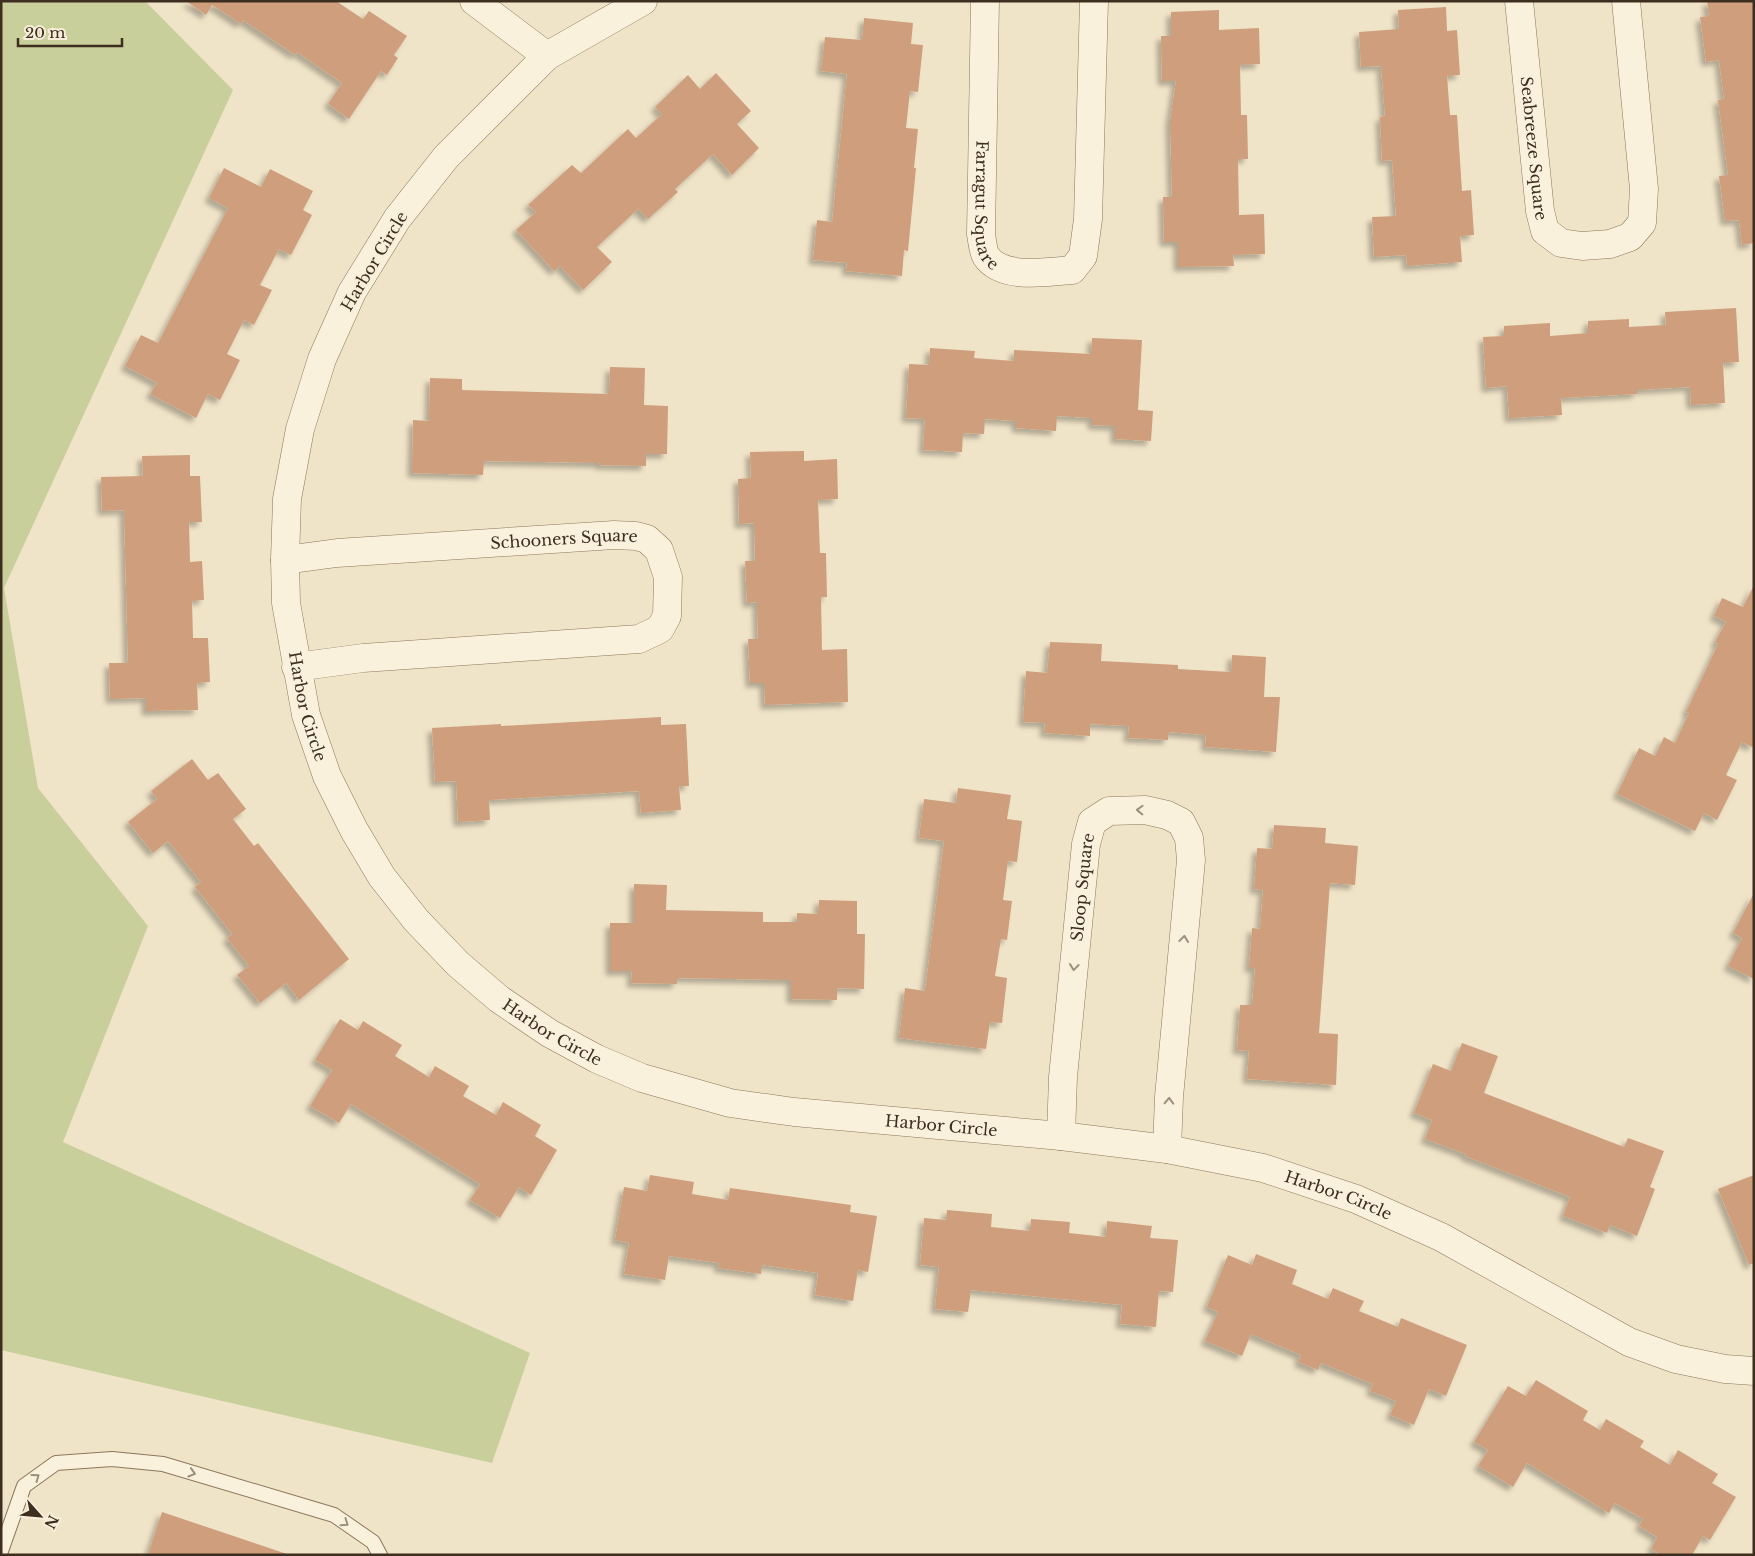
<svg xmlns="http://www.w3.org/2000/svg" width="1755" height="1556" viewBox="0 0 1755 1556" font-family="'Libre Baskerville',serif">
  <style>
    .green { fill: #c9cf9b }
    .building { fill: #cf9f7d; filter: url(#shadow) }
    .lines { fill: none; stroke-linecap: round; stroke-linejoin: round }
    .service-casing { stroke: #8d765c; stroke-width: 16 }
    .minor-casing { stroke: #8d765c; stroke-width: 29 }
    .service { stroke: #faf1dc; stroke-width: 14 }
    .minor { stroke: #faf1dc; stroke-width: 28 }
    .oneway { stroke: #9c907e }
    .labels { text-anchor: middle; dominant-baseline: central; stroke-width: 4; stroke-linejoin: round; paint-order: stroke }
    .street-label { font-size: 16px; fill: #3d2e20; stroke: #f7eed8 }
  </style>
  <defs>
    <filter id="shadow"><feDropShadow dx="-4.5" dy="4.5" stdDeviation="2.5" flood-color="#0004"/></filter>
  </defs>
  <rect width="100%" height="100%" fill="#f0e4c8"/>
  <path class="green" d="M1,1H145L233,90L4,588L38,788L148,926L63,1142L530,1353L492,1463L1,1350Z"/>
  <path class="building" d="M186,1H336L363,19L369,11L407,36L394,55L398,58L387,75L381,71L349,119L328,104L342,83L297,52L295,55L243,20L241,24L212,5L206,15Z
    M1707,1H1754V243L1742,245L1739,220L1725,221L1719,176L1728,175L1718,100L1724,99L1719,60L1706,62L1700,17L1709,16Z
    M1446,7L1447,31L1457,30L1460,75L1447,76L1450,115H1457L1462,191L1471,190L1474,235L1460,236L1462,262L1407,266L1406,255L1374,257L1372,217L1396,216L1392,160L1382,161L1380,117L1385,116L1381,66L1361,67L1359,32L1399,29L1398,10Z
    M1219,10V30L1259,28L1260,64L1240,65L1241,115H1247L1248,159H1238L1239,215L1264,214L1265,254L1233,255L1234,266L1178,267V242H1164L1163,197H1172L1170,121L1176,81H1162L1161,36H1171V12Z
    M864,18L913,23L911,44L923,45L918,92L910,91L906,128L918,129L914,168H916L908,251L904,250L902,276L846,271L847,263L813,260L817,220L832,222L847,74L821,71L825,37L862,40Z
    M716,73L751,111L737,124L759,148L732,175L713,154L675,189L678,192L648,219L638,209L597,247L612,262L583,290L560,266L554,271L516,230L536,212L528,205L572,165L581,173L628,129L636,138L662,114L655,107L688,75L700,89Z
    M224,168L261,187L270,169L313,191L303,210L312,215L291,255L279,249L260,285L272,290L254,325L244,320L227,354L240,360L220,400L208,394L196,418L150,394L157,383L125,366L141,335L158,343L228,208L209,198Z
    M1736,308L1739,362L1723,363L1725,403L1691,405L1690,387L1637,390V394L1561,398L1562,415L1509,418L1507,386L1486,388L1483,337L1504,336V326L1550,323V336L1588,333V321L1629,319V327L1666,325L1665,312Z
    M1092,338L1142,340L1138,410L1153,411L1151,441L1115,439V426L1092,425V418L1057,416L1056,431L1016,428V421L985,419L984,434L963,433L962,452L923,450L925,419L906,418L909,364L929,365L930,348L975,351L974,358L1014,361V350L1091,354Z
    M610,367L645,368L644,405L668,406L667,454H646V466L599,465L600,463L484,461L483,475L412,473L413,420L429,421L430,378L462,379V390L609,394Z
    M804,451V461L837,459L838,499L818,500L820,553H826L827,597H821L822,650L847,649L848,702L765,705L764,683H750L748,639H758L757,602L747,603L745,561H755L754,523L739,524L738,479L751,478L750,452Z
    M190,455V476H200L202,522H189L190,562L202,561L204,600L192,601L193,638H208L210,682L197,683L198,710L146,711V698L110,699L109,663H128L124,510L102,511L101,477L143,476L142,456Z
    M1754,585V744L1752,747L1742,742L1726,775L1737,780L1717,820L1704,813L1695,831L1617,794L1639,748L1655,756L1664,737L1675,743L1689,713L1686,712L1718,644L1715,642L1726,622L1714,616L1722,598L1743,607Z
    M1050,642L1102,644L1101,661L1178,665V669L1231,672L1232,655L1266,657L1264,697H1280L1276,752L1205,747L1206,735L1169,732L1168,740L1128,738L1129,726L1090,724V736L1044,733L1045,723L1023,722L1026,671L1047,673Z
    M661,717V725L686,724L689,786H679L681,810L641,813L639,791L489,800L490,820L458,822L456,781L435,782L432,728L501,724V726Z
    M192,759L208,780L218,773L246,809L233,819L254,846L258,843L349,959L299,1000L286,983L260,1003L237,975L249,966L227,938L232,934L195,887L201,882L168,841L153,853L128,822L157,799L151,791Z
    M958,788L1011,795L1007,819L1022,821L1017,862L1008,861L1003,900L1012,901L1007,940L1001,939L995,976L1007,978L1002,1023L990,1022L986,1049L899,1038L905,988L925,991L944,841L919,838L924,799L956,803Z
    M1274,825L1326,828L1325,843L1358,846L1355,885L1330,883L1319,1033L1338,1034L1336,1085L1247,1079L1249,1051L1237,1050L1240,1005H1252L1255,968H1249L1252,928L1260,929L1263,890L1254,889L1257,848L1272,849Z
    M634,884L667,885L666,910L763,912V922H797V913L818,914L819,900L857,901V934H865L864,989L837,988V1000L791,999V980L677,978V984L631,983L632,971H610V923H634Z
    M1754,893V979L1728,966L1742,938L1733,933Z
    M340,1019L358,1030L363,1021L402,1045L395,1056L429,1077L435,1066L469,1086L463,1096L496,1115L503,1102L541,1125L535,1136L557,1150L531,1195L519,1187L500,1218L470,1200L480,1184L351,1104L339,1123L310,1106L332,1070L315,1060Z
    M1462,1043L1498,1056L1484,1093L1624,1147L1628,1138L1664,1151L1650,1187L1655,1189L1637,1236L1610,1225L1607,1233L1563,1216L1570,1197L1465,1156L1466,1154L1425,1139L1432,1120L1414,1113L1433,1064L1451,1071Z
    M650,1175L694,1182L692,1194L728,1200L730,1188L851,1205L850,1212L877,1216L868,1272L858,1270L853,1301L815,1295L818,1273L762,1265L761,1274L718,1268L719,1263L669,1256L665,1280L624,1274L629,1243L615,1240L624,1187L647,1191Z
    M1754,1175V1263L1749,1265L1718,1189Z
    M947,1210L992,1214L991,1227L1030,1231L1031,1219L1070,1222L1069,1233L1106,1237L1107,1221L1152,1226L1150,1238L1178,1240L1173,1292L1159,1291L1156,1327L1120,1324L1122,1305L971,1290L968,1312L935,1309L939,1267L920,1265L924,1218L946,1220Z
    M1256,1254L1297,1270L1292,1284L1328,1299L1333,1288L1364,1301L1359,1311L1398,1327L1401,1318L1467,1345L1446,1396L1429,1389L1414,1425L1390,1415L1396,1401L1370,1391L1373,1384L1321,1363L1318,1370L1298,1362L1301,1355L1251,1334L1242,1356L1205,1341L1218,1312L1207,1307L1228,1255L1252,1265Z
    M1536,1380L1588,1411L1583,1420L1600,1430L1606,1419L1644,1441L1640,1447L1670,1465L1678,1450L1718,1474L1712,1483L1736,1497L1710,1540L1703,1536L1692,1555H1661L1651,1549L1657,1537L1639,1526L1643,1519L1615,1503L1609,1513L1527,1463L1513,1487L1478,1466L1488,1450L1474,1442L1508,1386L1526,1396Z
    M162,1512L287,1554V1555H148Z"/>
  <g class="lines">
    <defs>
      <path id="service" d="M1,1551L24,1486L56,1463L112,1459L163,1464L334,1515L373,1542L380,1555"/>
      <g id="minor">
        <path d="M474,1L547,56"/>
        <path id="s1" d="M643,1L547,56L446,157L397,219L352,292L322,359L300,429L287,499L285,560L286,603L306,715L327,776L354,830L382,877L416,920L458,964L499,999L549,1033L597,1059L642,1078L730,1103L794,1112L1061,1136L1167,1149L1263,1168L1356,1199L1441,1237L1629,1342L1676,1359L1725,1369L1754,1371"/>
        <path id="s2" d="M985,1L981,234C982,240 983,251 986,256C1002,280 1047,272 1072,270L1083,256L1088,219L1094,1"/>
        <path id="s3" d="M1519,1L1540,211L1545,231L1561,243L1582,246L1610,244L1630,237L1642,223L1644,189L1626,1"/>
        <path id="s4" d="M285,560L337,553L614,535L636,536L647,539L659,550L668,577L667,616L660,629L639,639L363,658L296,667"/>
        <path id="s5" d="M1061,1136L1063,1077L1086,844L1092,822L1109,811L1145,810L1167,815L1181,822L1189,838L1191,860L1169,1097L1167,1149"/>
      </g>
    </defs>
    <use href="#service" class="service-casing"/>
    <use href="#minor" class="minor-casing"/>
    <use href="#service" class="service"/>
    <use href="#minor" class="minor"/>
  </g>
  <defs><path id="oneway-chevron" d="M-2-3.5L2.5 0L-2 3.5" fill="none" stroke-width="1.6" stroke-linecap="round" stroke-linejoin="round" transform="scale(1.25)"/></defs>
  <g class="oneway">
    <use href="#oneway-chevron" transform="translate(1140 810) rotate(-178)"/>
    <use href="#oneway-chevron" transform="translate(1184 939) rotate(-84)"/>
    <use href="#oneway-chevron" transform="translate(1074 967) rotate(96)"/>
    <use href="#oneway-chevron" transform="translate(1169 1101) rotate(-88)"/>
    <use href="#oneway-chevron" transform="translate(192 1473) rotate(17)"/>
    <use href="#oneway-chevron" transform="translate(36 1477) rotate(-36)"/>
    <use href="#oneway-chevron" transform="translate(345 1523) rotate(35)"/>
  </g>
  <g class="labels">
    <g class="street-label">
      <text stroke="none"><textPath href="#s3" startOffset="148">Seabreeze Square</textPath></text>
      <text stroke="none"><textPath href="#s2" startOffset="205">Farragut Square</textPath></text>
      <text transform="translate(374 261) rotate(-59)">Harbor Circle</text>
      <text stroke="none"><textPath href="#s4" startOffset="280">Schooners Square</textPath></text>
      <text stroke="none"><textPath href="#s1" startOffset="846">Harbor Circle</textPath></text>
      <text stroke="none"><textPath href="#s5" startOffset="250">Sloop Square</textPath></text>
      <text stroke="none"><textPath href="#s1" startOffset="1266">Harbor Circle</textPath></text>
      <text stroke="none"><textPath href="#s1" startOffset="1671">Harbor Circle</textPath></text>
      <text stroke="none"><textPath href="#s1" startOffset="2076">Harbor Circle</textPath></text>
    </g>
  </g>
  <rect width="1755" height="1556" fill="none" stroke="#3d2e20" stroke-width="5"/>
  <g transform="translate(40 1516) rotate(117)" stroke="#f7eed8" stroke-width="4" paint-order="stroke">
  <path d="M0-4L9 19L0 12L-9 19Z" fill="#3d2e20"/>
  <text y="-8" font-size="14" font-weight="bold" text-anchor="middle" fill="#3d2e20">N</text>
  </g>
  <path d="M18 38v8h104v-8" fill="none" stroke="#3d2e20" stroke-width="2.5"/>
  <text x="25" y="38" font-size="15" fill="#3d2e20" stroke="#f7eed8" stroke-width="4" paint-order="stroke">20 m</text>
</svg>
